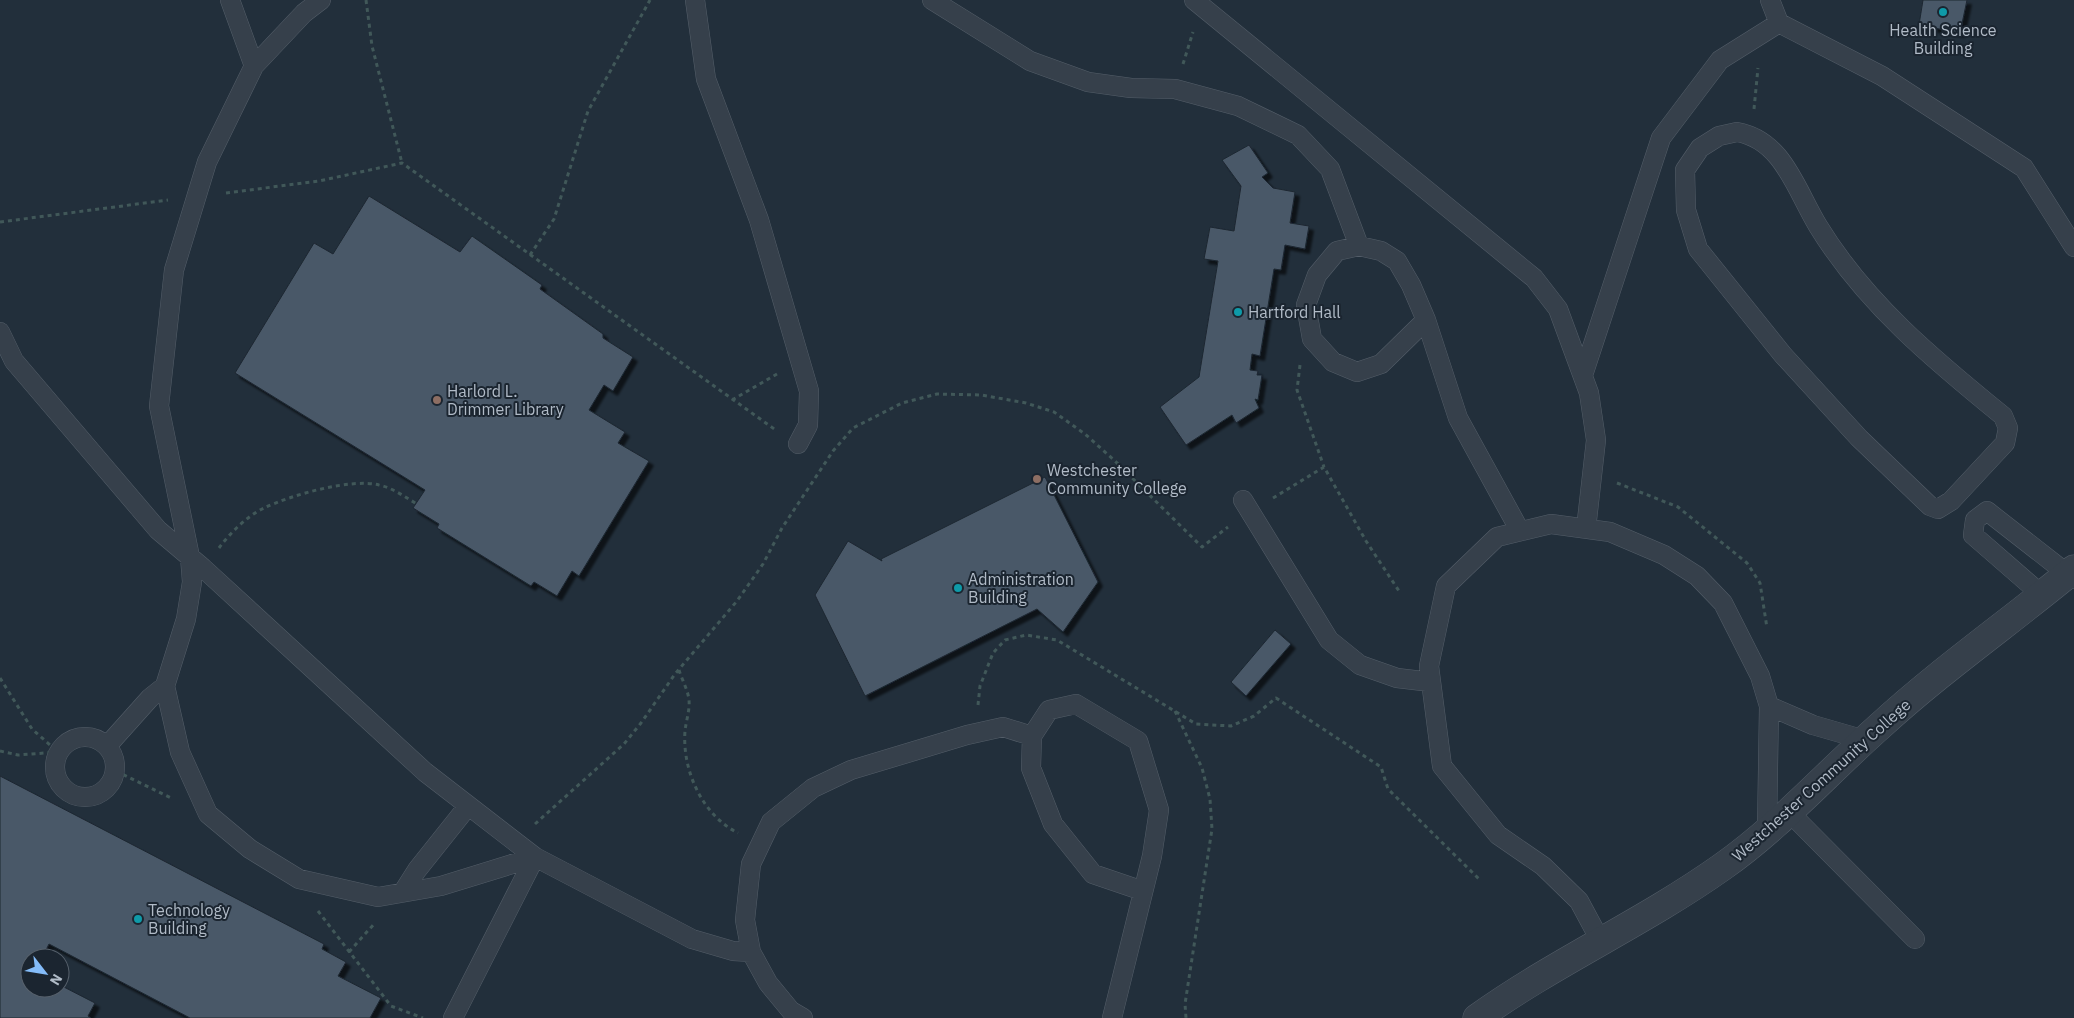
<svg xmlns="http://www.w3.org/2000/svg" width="2074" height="1018" viewBox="0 0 2074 1018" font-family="'IBM Plex Sans',sans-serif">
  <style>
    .building { fill: #4a5967; stroke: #1d2732; filter: url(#shadow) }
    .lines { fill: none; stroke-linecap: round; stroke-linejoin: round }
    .service-casing { stroke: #545e69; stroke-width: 20 }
    .minor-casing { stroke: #545e69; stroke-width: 29 }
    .path { stroke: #415859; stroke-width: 3; stroke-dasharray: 4 4; stroke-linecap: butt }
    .service { stroke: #36404b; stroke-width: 19 }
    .minor { stroke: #36404b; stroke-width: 28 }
    .culture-dot { fill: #0f9aa8; stroke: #1b2530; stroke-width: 2 }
    .education-dot { fill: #8d6e63; stroke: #1b2530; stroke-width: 2 }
    .labels { text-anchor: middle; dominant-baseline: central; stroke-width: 4; stroke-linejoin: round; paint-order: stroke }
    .poi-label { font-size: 16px; fill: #b1bbc7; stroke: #1b2530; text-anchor: start }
    .street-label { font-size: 16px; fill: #b1bbc7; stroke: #1b2530 }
  </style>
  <defs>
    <filter id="shadow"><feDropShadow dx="4.5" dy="4.5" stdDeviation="1" flood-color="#0009"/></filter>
  </defs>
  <rect width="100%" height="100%" fill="#222f3b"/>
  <path class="building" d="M1923,0H1967L1960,33L1919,25Z
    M1249,145L1268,173L1262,177L1273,188L1295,192L1290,223L1309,226L1305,249L1285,245L1281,270L1274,269L1260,356L1252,354L1250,370L1258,371L1257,375H1262L1258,400L1255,399L1259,408L1236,423L1232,415L1186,445L1160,407L1199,377L1218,261L1204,259L1210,227L1234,231L1241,186L1222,160Z
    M369,196L460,252L472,236L542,285L540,289L603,334V338L633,357L613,391L604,385L589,410L625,432L618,443L649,461L579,576L572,571L557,596L534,582L531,586L437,528L439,524L413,508L425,490L235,373L314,243L333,254Z
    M1045,477L1098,582L1063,632L1037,609L865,696L815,595L848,541L882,561L881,559Z
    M1275,630L1291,644L1246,696L1231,682Z
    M0,776L324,944L322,949L346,962L338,976L381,998L370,1018H190L49,944L42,958H30V988H60V985L95,1003L88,1016L91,1018H0Z"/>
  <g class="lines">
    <defs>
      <path id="service" d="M230,0L254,66
        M321,0L304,13L254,66L207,162L174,270L159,406L190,557L192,582L186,619L165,686L180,752L208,814L250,849L299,879L378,897L441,886L535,857
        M695,0L706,79L759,220L809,391L808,425L798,444
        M932,0L1030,61L1088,82L1131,88L1175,89L1238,106L1298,135L1330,169L1359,246
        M1194,0L1534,278L1558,309L1589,393L1596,440L1586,529
        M1770,0L1779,23
        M1737,132C1783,140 1796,190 1818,226C1865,303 1934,360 2003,416L2008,428L2005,443L1951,501L1938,509L1930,506L1859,438L1783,355L1698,249L1686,210L1685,170L1700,148L1719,136Z
        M1426,320L1381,364L1357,372L1333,362L1312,339L1306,305L1317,275L1337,251L1359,246L1381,251L1397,261L1411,285L1426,320L1458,418L1520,531
        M0,332L14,361L158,530L203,568L425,772L535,857L692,939L733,951L751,952
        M1583,375L1661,138L1720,60L1779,23L1882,76L2024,168L2074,247
        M1243,500L1329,640L1360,665L1397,678L1431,682
        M1975,520L1987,511L2074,579
        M1975,520L1973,535L2042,595
        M55 767a30 30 0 1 1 60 0a30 30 0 1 1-60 0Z
        M107,746L150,698L165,686
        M1789,812L1915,939
        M1767,830L1769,706
        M403,892L417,870L468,806
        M1601,942L1579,901L1543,866L1498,835L1442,766L1429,666L1446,586L1497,537L1551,524L1610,532L1664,555L1697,576L1723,603L1760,676L1769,706L1813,725L1865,740
        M453,1018L535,857
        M803,1018L791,1011L768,983L751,952L745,920L751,864L771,822L813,788L851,770L967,735L1003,727L1032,736
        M1112,1018L1152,856L1159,810L1138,741L1076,704L1049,710L1032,736L1031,768L1053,824L1093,874L1143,891"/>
      <path id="minor" d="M1477,1018C1555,962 1643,923 1722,867C1779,827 1827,773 1880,726C1941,670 2010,622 2074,569"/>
    </defs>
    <use href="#service" class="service-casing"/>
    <use href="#minor" class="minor-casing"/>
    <path class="path" d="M366,0L372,46L402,163
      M1183,64L1193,32
      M1754,109L1758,68
      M226,193L319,181L402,163L777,431
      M0,222L168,200
      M530,255L554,219L588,111L650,0
      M1300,365L1297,390L1324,467
      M732,400L777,374
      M1617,483L1678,507L1747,563L1760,583L1767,628
      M1273,498L1324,467L1366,541L1399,591
      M219,548C230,533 247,516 264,508C291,495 351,478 379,485C393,488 405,497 417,504
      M679,670C682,680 688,690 689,700C690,710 686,721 685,731C682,770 702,815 738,833
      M0,678L32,729L58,752
      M978,705L980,686L993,653L1005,640L1026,635L1057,640L1196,724L1231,726L1254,716L1276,698L1381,767L1388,789L1480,880
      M1175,711L1202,768L1210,799L1212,829L1185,1004L1186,1018
      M0,751L18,755L58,752
      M116,771L171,798
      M535,824L624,744L641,723L675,674L737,601L763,564L782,528L833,451L853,428L902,403L937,394L981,395L1026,403L1054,412L1085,434L1115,461L1202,547L1228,527
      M318,911L391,1006L423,1018
      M349,952L374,924"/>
    <use href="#service" class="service"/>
    <use href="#minor" class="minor"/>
  </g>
  <g class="culture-dot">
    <circle cx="1943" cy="12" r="5"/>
    <circle cx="1238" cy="312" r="5"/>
    <circle cx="958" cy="588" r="5"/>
    <circle cx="138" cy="919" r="5"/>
  </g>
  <g class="education-dot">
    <circle cx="437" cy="400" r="5"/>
    <circle cx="1037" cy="479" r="5"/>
  </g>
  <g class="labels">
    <g class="poi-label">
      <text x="1943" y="30" text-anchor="middle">Health Science<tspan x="1943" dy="18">Building</tspan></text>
      <text x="1248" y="312">Hartford Hall</text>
      <text x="447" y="391">Harlord L.<tspan x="447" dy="18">Drimmer Library</tspan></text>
      <text x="1047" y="470">Westchester<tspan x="1047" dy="18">Community College</tspan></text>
      <text x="968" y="579">Administration<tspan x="968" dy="18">Building</tspan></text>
      <text x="148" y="910">Technology<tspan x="148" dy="18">Building</tspan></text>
    </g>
    <g class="street-label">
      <text transform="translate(1821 780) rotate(-42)">Westchester Community College</text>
    </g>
  </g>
  <g transform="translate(45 973) rotate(121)"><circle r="24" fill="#1b2530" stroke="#57616c"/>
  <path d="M0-4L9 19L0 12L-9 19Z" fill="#84bcf9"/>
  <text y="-8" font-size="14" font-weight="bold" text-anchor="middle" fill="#b1bbc7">N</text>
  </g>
</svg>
